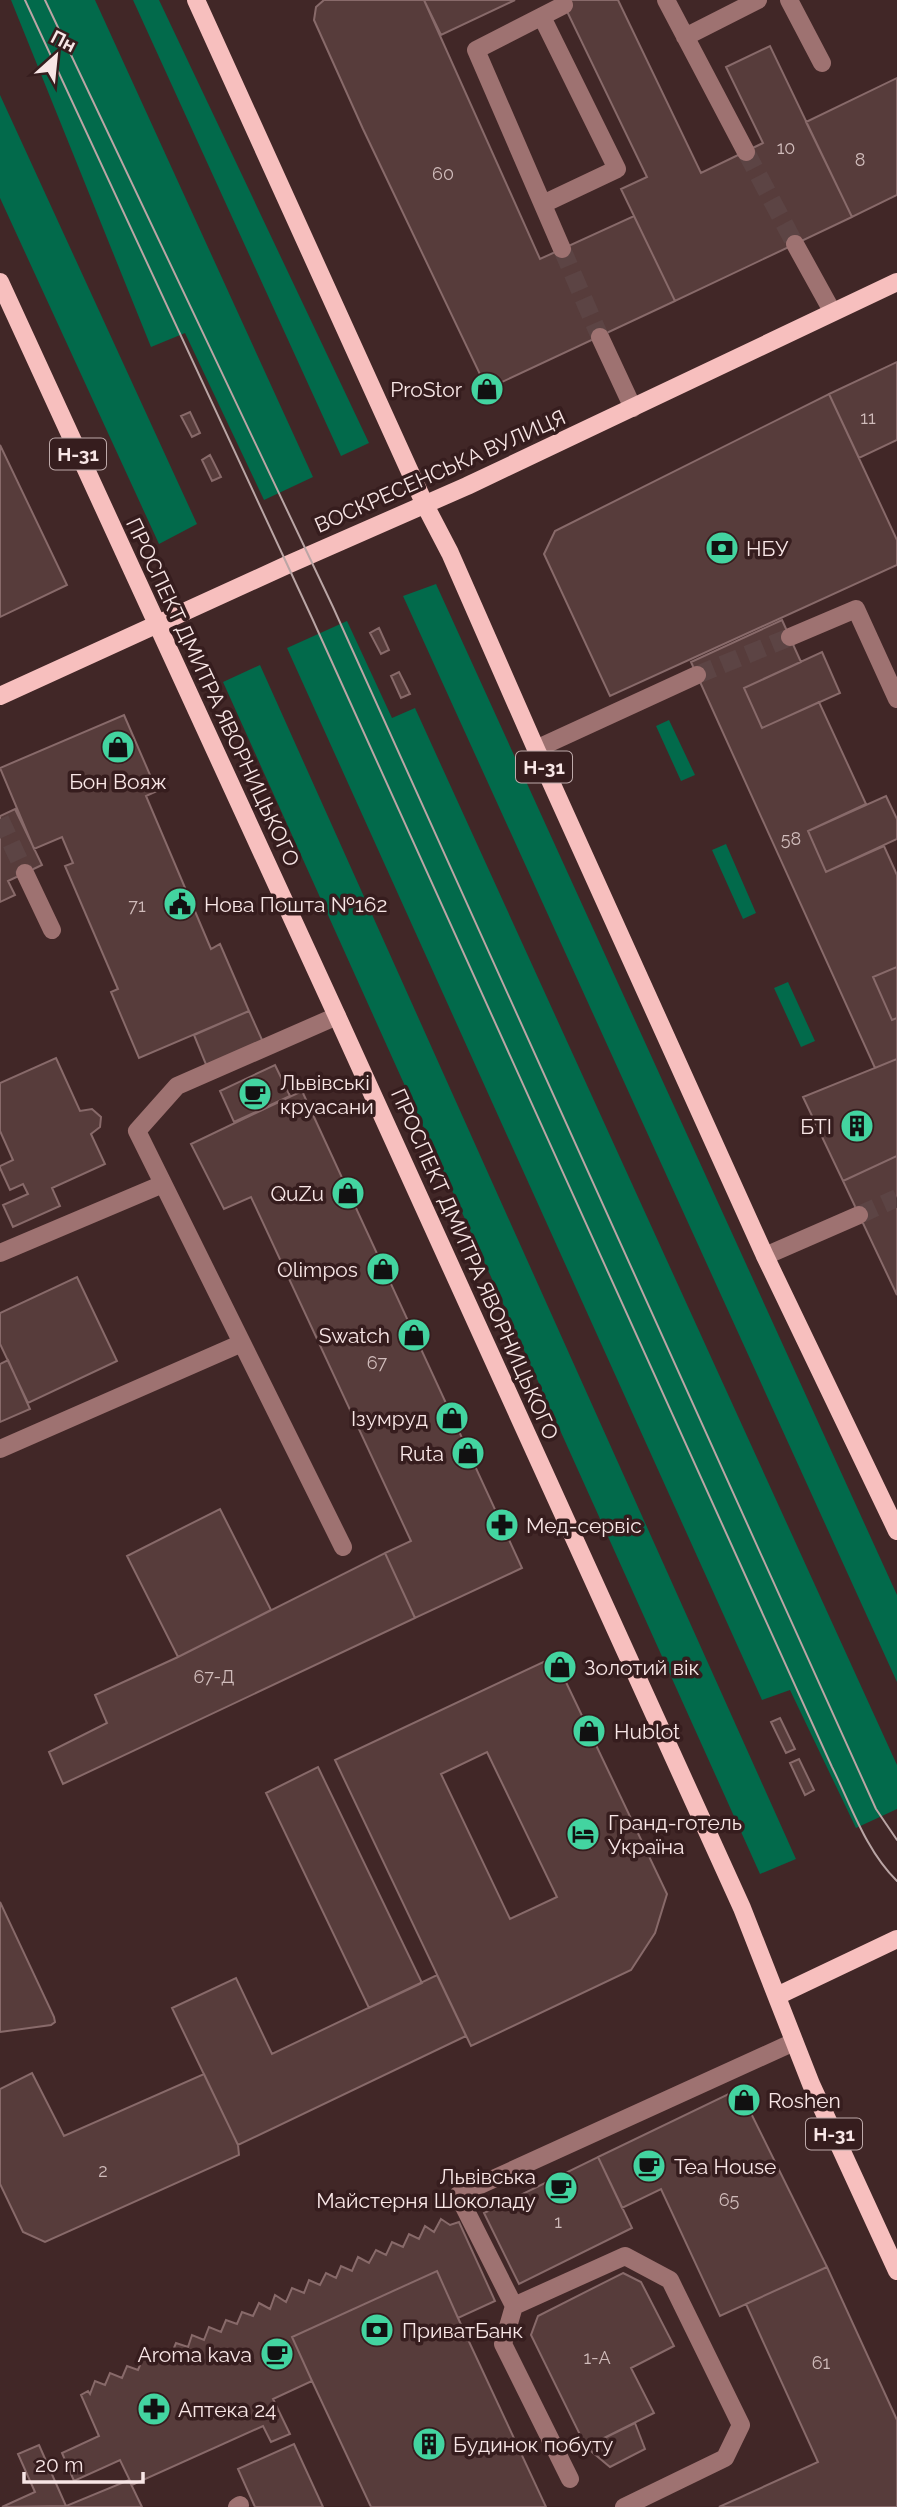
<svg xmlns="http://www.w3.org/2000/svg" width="897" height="2507" viewBox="0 0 897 2507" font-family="Raleway,sans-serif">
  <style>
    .green { fill: #026a4b }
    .building { fill: #573c3b; stroke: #886a6a; stroke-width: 2; fill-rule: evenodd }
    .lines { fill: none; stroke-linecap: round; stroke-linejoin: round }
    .minor-tunnel { stroke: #5c4444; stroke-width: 18; stroke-dasharray: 18 9; stroke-linecap: butt }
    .minor { stroke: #9e7271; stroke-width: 18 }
    .major { stroke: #f7bfbe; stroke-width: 18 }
    .tram { stroke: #baa5a5; stroke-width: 2 }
    .labels { text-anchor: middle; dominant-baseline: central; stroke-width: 7; stroke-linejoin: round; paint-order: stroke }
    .number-label { font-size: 18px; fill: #d0bcbb }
    .shield { fill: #361d1e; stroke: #beaaaa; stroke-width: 2 }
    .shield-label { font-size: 19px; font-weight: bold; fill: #f8e6e6 }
    .poi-label { font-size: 21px; fill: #f8e6e6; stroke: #361d1e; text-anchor: start }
    .street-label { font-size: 21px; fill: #f8e6e6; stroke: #361d1e }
  </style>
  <rect width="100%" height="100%" fill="#412727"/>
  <path class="green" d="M11,0H95L313,477L264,500L185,333L151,347Z
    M133,0H159L369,443L341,456Z
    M0,95L197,524L159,544L0,198Z
    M436,584L897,1595V1682L403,596Z
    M347,621L392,718L415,708L897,1765V1809L856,1828L790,1690L762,1700L287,648Z
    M260,665L796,1859L760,1874L223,682Z
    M669,720L695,775L681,781L656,726Z
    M726,844L756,913L743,919L712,850Z
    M788,982L815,1041L801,1047L774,988Z"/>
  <path class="building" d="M324,0H424L540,259L634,216L675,301L487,389L363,129L314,20L316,7Z
    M424,0H515L441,35Z
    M564,0H618L701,173L763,143L726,67L770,46L852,217L675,301L621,189L647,177L562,1Z
    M897,78V195L852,217L806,122Z
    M897,362V440L859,458L829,394Z
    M829,394L897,540V565L610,696L544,554L555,531Z
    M190,412L200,433L192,437L181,416Z
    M0,445L67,585L0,617Z
    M210,455L221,477L212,481L202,460Z
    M782,620L801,662L744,688L762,728L819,702L866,804L808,831L826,872L884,846L897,875V967L873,977L892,1020L897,1018V1059L875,1068L691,662Z
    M379,628L389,650L381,654L370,633Z
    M822,652L840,693L762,728L744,688Z
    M399,672L410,694L401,698L391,676Z
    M124,715L157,791L146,796L211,949L220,944L249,1011L139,1058L111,992L118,989L65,866L73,863L62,837L34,849L0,768Z
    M886,796L897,819V839L826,872L808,831Z
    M15,809L42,865L8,881L15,895L0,902V816Z
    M897,967V1018L892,1020L873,977Z
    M249,1011L263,1042L207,1067L194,1035Z
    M56,1058L80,1111L92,1109L101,1117L100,1127L91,1134L105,1164L52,1188L60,1206L13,1227L3,1205L28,1194L23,1184L10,1190L0,1168V1166L13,1160L0,1131V1083Z
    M897,1059V1156L843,1181L803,1097Z
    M275,1065L290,1096L234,1122L220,1091Z
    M302,1091L522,1568L415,1618L385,1553L411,1541L251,1197L224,1209L191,1144Z
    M897,1156V1295L843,1181Z
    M77,1277L117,1361L28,1403L0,1344V1313Z
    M8,1360L30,1409L0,1422V1364Z
    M220,1509L271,1610L178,1657L127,1556Z
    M385,1553L415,1618L63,1784L49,1752L107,1723L95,1695L178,1657Z
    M554,1657L667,1894L655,1933L631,1970L471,2046L335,1760ZM487,1752L557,1897L510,1919L441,1774Z
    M780,1718L795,1749L786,1753L771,1722Z
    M799,1759L814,1790L805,1795L790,1763Z
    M318,1767L422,1983L369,2008L266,1793Z
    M0,1902L54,2017L55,2022L51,2025L0,2032Z
    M437,1975L466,2036L238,2145L172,2008L236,1978L272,2054Z
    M32,2073L64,2136L204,2074L238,2145L239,2155L45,2242L23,2232L0,2184V2089Z
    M739,2089L827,2267L720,2316L661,2189L622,2208L598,2157Z
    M598,2157L632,2228L519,2284L484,2213Z
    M441,2219L450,2225L459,2222L495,2301L458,2318L437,2271L292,2337L312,2381L273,2399L290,2434L271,2442L263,2426L132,2485L120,2460L74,2481L62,2453L99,2436L81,2395L88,2391L90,2394L95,2381L105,2385L110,2373L122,2378L127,2366L138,2370L143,2358L155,2363L160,2351L171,2355L176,2343L188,2347L192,2335L204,2340L209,2327L221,2332L226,2320L237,2324L242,2312L253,2316L259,2303L270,2309L275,2295L286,2302L292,2288L304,2293L309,2280L320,2285L326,2273L336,2278L341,2266L352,2271L358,2257L369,2263L376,2250L386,2255L392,2242L403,2247L409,2234L419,2239L425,2226L434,2232Z
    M827,2267L897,2420V2507H719L818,2462L746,2304Z
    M437,2271L458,2318L546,2507H371L312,2381L292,2337Z
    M623,2273L641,2282L674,2346L631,2368L654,2413L586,2447L531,2335L538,2316Z
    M635,2423L645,2449L610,2467L586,2447Z
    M294,2444L323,2507H255L238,2469Z
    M39,2445L66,2506L2,2507L35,2492L18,2454Z
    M129,2480L142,2507H65L66,2506Z"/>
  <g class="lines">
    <path class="minor-tunnel" d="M746,152L795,244
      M562,249L600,337
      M697,675L790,637
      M0,819L25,873
      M859,1215L897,1198"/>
    <path class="minor" d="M666,0L746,152
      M789,0L822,63
      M542,17L617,169L543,204
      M685,37L758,0
      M795,244L832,311
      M562,249L476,50L564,5
      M600,337L633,408
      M790,637L856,609L897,699
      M536,749L697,675
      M25,873L52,930
      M337,1016L177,1086L137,1131L343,1547
      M0,1253L163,1184
      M765,1256L859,1215
      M0,1449L242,1343
      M514,2306L625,2256L670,2280L741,2425L725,2458L624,2507
      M570,2479L503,2344L514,2306L458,2195L794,2042
      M237,2507L240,2505"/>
    <path class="major" d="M196,0L425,505L450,553L536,749L765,1256L897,1531
      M0,282L337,1016L742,1908L811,2084L897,2271
      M0,696L287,565L467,486L897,282
      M777,1996L897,1939"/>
    <path class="tram" d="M25,0L312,618L832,1767C851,1805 866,1851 897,1881
      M45,0L333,607L876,1809L897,1840"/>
  </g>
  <defs>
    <symbol id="shop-disc" viewBox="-11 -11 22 22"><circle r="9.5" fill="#43d4a0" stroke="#361d1e"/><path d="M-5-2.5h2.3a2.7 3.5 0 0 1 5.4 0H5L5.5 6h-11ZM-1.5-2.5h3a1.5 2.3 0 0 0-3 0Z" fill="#111"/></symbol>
    <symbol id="bank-disc" viewBox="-11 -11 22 22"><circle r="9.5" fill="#43d4a0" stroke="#361d1e"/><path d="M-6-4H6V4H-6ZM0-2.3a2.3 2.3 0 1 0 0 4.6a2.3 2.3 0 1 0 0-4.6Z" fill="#111"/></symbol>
    <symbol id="civic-disc" viewBox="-11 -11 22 22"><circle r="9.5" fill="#43d4a0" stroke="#361d1e"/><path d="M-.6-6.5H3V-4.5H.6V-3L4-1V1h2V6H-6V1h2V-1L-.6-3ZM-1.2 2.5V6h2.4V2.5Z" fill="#111"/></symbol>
    <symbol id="cafe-disc" viewBox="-11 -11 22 22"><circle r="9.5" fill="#43d4a0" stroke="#361d1e"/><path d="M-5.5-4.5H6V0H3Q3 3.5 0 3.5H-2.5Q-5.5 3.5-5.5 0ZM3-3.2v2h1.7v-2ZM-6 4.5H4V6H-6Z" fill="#111"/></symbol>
    <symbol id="building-disc" viewBox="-11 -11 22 22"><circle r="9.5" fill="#43d4a0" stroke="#361d1e"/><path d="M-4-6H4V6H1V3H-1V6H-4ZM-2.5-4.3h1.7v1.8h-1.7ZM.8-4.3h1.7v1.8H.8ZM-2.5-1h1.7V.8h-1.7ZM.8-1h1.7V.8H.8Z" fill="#111"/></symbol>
    <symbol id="pharmacy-disc" viewBox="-11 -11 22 22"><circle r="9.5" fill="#43d4a0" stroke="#361d1e"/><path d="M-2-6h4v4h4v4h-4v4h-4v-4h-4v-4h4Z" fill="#111"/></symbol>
    <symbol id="hotel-disc" viewBox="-11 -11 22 22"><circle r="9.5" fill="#43d4a0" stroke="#361d1e"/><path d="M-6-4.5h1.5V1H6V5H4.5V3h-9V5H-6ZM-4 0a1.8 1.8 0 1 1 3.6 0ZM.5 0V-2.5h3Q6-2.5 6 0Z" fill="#111"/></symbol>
  </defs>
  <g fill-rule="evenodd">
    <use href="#shop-disc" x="468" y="370" width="38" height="38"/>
    <use href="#bank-disc" x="703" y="529" width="38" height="38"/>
    <use href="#shop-disc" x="99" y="728" width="38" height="38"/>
    <use href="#civic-disc" x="161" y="885" width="38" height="38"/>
    <use href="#cafe-disc" x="236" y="1075" width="38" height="38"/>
    <use href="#building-disc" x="838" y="1107" width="38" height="38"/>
    <use href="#shop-disc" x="329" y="1174" width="38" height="38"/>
    <use href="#shop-disc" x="364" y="1250" width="38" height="38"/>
    <use href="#shop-disc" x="395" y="1316" width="38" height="38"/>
    <use href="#shop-disc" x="433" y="1399" width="38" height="38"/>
    <use href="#shop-disc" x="449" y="1434" width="38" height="38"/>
    <use href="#pharmacy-disc" x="483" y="1506" width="38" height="38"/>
    <use href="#shop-disc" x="541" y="1648" width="38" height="38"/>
    <use href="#shop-disc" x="570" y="1712" width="38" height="38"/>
    <use href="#hotel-disc" x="564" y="1815" width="38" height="38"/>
    <use href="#shop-disc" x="725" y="2081" width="38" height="38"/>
    <use href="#cafe-disc" x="630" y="2147" width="38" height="38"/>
    <use href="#cafe-disc" x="542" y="2169" width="38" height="38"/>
    <use href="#bank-disc" x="358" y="2311" width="38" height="38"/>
    <use href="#cafe-disc" x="258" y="2335" width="38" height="38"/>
    <use href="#pharmacy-disc" x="135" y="2390" width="38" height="38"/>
    <use href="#building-disc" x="410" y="2425" width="38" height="38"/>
  </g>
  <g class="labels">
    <g class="number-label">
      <text x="786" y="147">10</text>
      <text x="860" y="159">8</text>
      <text x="443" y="173">60</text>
      <text x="868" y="417">11</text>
      <text x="791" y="838">58</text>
      <text x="137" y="905">71</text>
      <text x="377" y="1362">67</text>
      <text x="214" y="1676">67-Д</text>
      <text x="103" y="2170">2</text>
      <text x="729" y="2199">65</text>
      <text x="558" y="2221">1</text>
      <text x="597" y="2357">1-А</text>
      <text x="821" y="2362">61</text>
    </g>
    <g class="shield">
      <rect x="50" y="438.5" width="56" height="31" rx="5"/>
      <rect x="516" y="751.5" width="56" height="31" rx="5"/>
      <rect x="806" y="2118.5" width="56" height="31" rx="5"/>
    </g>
    <g class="shield-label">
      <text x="78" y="454">Н-31</text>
      <text x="544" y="767">Н-31</text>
      <text x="834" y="2134">Н-31</text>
    </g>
    <g class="poi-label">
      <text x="462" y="389" text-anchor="end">ProStor</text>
      <text x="746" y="548">НБУ</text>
      <text x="118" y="781" text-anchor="middle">Бон Вояж</text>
      <text x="204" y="904">Нова Пошта №162</text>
      <text x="280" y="1082">Львівські<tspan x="280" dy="24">круасани</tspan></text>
      <text x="832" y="1126" text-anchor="end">БТІ</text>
      <text x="324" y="1193" text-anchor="end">QuZu</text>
      <text x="358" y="1269" text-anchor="end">Olimpos</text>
      <text x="390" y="1335" text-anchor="end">Swatch</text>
      <text x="428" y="1418" text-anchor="end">Ізумруд</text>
      <text x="444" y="1453" text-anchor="end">Ruta</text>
      <text x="526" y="1525">Мед-сервіс</text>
      <text x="584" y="1667">Золотий вік</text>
      <text x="614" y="1731">Hublot</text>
      <text x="608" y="1822">Гранд-готель<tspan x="608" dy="24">Україна</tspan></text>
      <text x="768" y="2100">Roshen</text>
      <text x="674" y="2166">Tea House</text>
      <text x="536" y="2176" text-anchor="end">Львівська<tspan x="536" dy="24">Майстерня Шоколаду</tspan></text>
      <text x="402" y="2330">ПриватБанк</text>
      <text x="252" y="2354" text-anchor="end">Aroma kava</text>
      <text x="178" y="2409">Аптека 24</text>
      <text x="453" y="2444">Будинок побуту</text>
    </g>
    <g class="street-label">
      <text transform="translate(440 471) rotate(-24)">ВОСКРЕСЕНСЬКА ВУЛИЦЯ</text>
      <text transform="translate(213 692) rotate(65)">ПРОСПЕКТ ДМИТРА ЯВОРНИЦЬКОГО</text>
      <text transform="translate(475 1264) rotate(66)">ПРОСПЕКТ ДМИТРА ЯВОРНИЦЬКОГО</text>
    </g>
  </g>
  <g transform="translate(56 56) rotate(27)" stroke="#361d1e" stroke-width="5" paint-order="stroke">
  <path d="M0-5L12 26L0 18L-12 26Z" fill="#f8e6e6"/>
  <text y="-10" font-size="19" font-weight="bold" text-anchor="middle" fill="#f8e6e6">Пн</text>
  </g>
  <path d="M24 2472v10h119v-10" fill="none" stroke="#f8e6e6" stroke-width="3.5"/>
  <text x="35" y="2472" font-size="21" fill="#f8e6e6" stroke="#361d1e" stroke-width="5" paint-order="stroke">20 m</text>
</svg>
